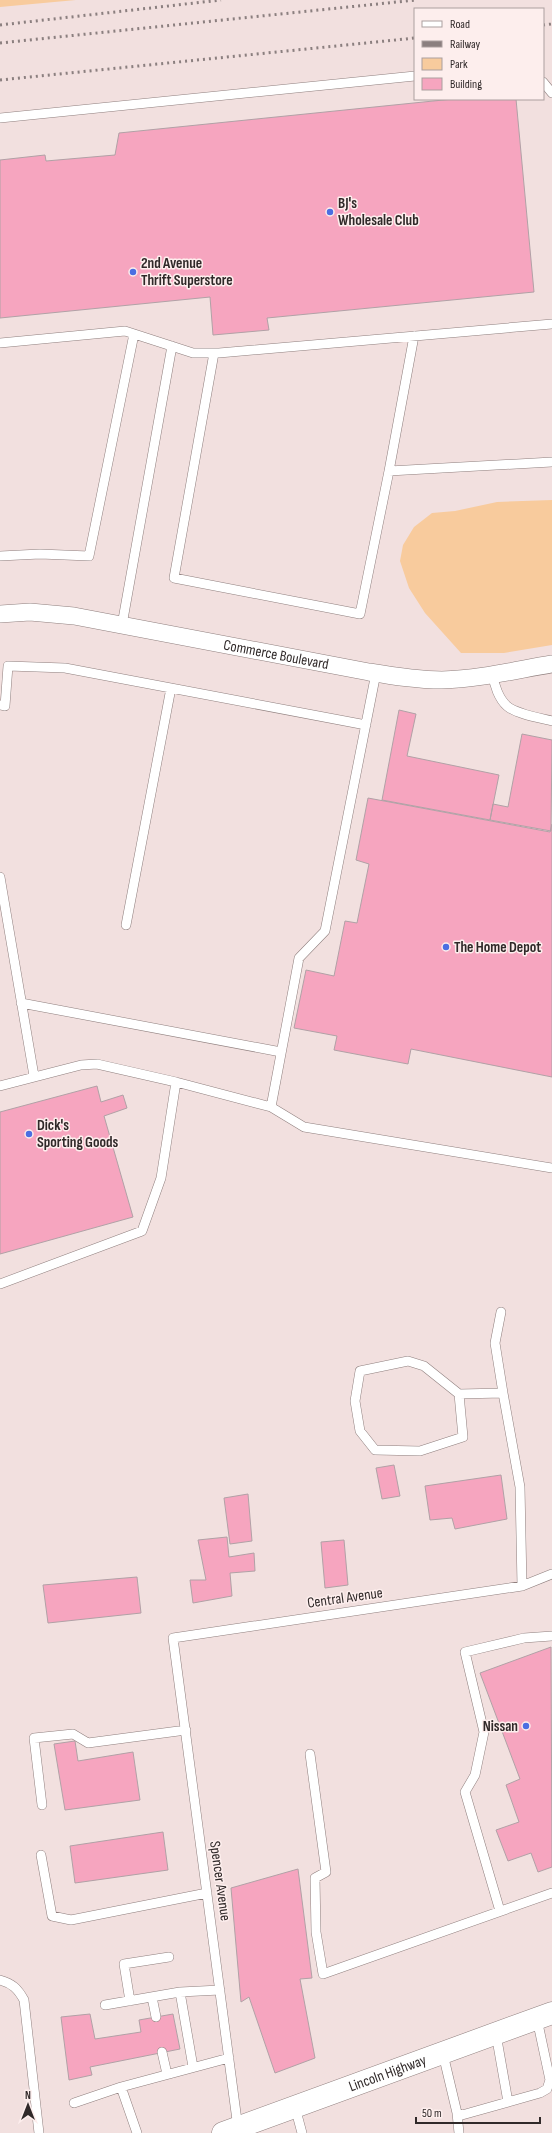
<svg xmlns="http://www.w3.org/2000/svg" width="552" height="2133" viewBox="0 0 552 2133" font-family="'Sofia Sans Condensed',sans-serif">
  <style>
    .green { fill: #f8cb9d }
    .building { fill: #f6a5bf; stroke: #b1a1a6 }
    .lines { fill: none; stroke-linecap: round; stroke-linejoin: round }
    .service-casing { stroke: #8f7f7e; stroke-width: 10 }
    .minor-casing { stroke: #8f7f7e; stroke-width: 18 }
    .primary-casing { stroke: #8f7f7e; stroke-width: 23 }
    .service { stroke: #fff; stroke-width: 9 }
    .minor { stroke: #fff; stroke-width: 17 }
    .primary { stroke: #fff; stroke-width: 22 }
    .rail { stroke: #8b7f7f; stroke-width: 3; stroke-dasharray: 2 4; stroke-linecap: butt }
    .poi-dot { fill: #4b6ee2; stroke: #fdeeed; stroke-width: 1.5 }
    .labels { text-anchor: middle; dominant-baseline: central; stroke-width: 3; stroke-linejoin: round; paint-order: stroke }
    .poi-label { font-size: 15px; font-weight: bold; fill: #302929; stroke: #fdeeed; text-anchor: start }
    .street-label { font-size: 15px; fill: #302929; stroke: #fdeeed }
  </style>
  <rect width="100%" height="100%" fill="#f2e0df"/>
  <path class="green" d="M0,0H76L0,7Z
    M552,500V645L504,653H461L425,613L409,588L400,561L403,545L414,527L432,513L455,511L497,502Z"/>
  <path class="building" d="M453,99H516L534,292L267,318L269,330L213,335L210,297L0,318V160L45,155L46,161L115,155L119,133Z
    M399,710L416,714L407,756L499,775L490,820L382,800Z
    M522,734L552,740L551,831L490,820L493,804L508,807Z
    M368,798L550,832L552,824V1077L411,1049L408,1064L334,1050L337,1036L294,1028L306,970L334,976L345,921L357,923L369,864L356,860Z
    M97,1086L101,1102L123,1095L127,1108L104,1116L133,1217L0,1254V1112Z
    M394,1465L400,1496L382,1499L376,1468Z
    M501,1475L507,1519L455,1529L452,1518L430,1520L425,1486Z
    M248,1494L252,1541L230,1544L224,1498Z
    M227,1537L229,1557L254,1553L255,1571L230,1573L232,1596L193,1603L190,1580H206L198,1540Z
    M344,1540L348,1585L325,1588L321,1542Z
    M137,1577L141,1613L48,1623L43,1585Z
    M551,1647L552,1867L538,1872L531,1853L508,1861L496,1830L519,1822L506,1785L520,1779L480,1673Z
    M75,1741L78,1761L133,1752L140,1800L65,1810L54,1744Z
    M163,1832L168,1870L75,1883L70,1846Z
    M298,1869L312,1978L300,1979L315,2058L275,2073L249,1997L241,2002L231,1888Z
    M90,2014L95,2039L141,2032L139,2020L173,2014L180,2049L90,2067L92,2075L69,2080L61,2017Z"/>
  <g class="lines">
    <defs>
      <path id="service" d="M543,82L552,93
        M0,118L415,76
        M0,343L125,331L193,353H219L552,324
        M214,353L174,578L360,614L389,471L552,462
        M389,471L414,336
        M0,556L40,554L89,556L134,334
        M122,625L172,346
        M493,675C494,685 499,699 507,706C516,714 540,718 552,721
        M0,705L5,706L8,666L65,668L366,725
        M0,877L34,1076
        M126,925L171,688
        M21,1003L281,1052
        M0,1086L81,1065L97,1064L176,1082
        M271,1107L299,958L325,931L376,673
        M0,1284L142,1231L161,1178L176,1082L271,1107L304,1127L552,1168
        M501,1312L495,1343L503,1393
        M459,1394L463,1437L420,1451L375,1450L360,1431L355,1401L360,1371L408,1361L424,1366L459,1394L503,1393L520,1487L522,1586
        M310,1754L326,1872L315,1878L316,1932L323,1974L552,1893
        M42,1805L34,1738L73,1734L88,1743L186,1730
        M41,1855L52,1916L71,1920L207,1893
        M500,1911L465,1792L475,1775L484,1732L465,1652L524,1638L552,1636
        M0,1980C12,1983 18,1989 24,2000L39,2133
        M180,1992L193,2067
        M152,1997L156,2017
        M130,2001L124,1964L169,1957
        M105,2005L180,1992L220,1990
        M496,2034L508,2102
        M162,2052L167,2074
        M443,2054L457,2113L462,2115L540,2093L547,2089L550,2080L537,2019
        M74,2103L121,2087
        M295,2107L302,2133
        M457,2113L459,2133
        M238,2128L173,1638L522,1586L552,1574
        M137,2133L121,2087L229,2058"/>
      <g id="minor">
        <path id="s1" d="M0,614L30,612L74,616L369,672C393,676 417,680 442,680C480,679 516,670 552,664"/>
      </g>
      <g id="primary">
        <path id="s2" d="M223,2133L552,2013"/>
      </g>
    </defs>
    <use href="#service" class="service-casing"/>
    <use href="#minor" class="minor-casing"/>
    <use href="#primary" class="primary-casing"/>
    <use href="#service" class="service"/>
    <use href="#minor" class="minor"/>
    <use href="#primary" class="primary"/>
    <path class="rail" d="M0,25L221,0
      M543,25L552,24
      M0,43L416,0
      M0,80L415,38"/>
  </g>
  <g class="poi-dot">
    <circle cx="330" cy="212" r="4"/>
    <circle cx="133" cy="272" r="4"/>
    <circle cx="446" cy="947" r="4"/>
    <circle cx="29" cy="1134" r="4"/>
    <circle cx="526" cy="1726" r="4"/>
  </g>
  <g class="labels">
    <g class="poi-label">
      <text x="338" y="203">BJ's<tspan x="338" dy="17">Wholesale Club</tspan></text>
      <text x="141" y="263">2nd Avenue<tspan x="141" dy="17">Thrift Superstore</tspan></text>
      <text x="454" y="947">The Home Depot</text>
      <text x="37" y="1125">Dick's<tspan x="37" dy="17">Sporting Goods</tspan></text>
      <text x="518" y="1726" text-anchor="end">Nissan</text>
    </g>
    <g class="street-label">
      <text stroke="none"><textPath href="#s1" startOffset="280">Commerce Boulevard</textPath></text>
      <text transform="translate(345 1598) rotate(-8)">Central Avenue</text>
      <text transform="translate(220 1881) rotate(82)">Spencer Avenue</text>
      <text stroke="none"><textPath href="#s2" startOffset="175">Lincoln Highway</textPath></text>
    </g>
  </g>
  <rect x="414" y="8" width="130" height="92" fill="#fdeeed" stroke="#ab9f9f"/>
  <rect x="422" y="21" width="20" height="6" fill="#ffffff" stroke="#ab9f9f"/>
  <text x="450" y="28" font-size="12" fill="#302929">Road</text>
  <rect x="422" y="41" width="20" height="6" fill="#8b7f7f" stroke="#ab9f9f"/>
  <text x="450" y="48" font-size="12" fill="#302929">Railway</text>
  <rect x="422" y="58" width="20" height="12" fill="#f8cb9d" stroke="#ab9f9f"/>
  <text x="450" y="68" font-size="12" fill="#302929">Park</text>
  <rect x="422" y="78" width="20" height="12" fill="#f6a5bf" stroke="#ab9f9f"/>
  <text x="450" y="88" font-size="12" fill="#302929">Building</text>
  <g transform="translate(28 2105)" stroke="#fdeeed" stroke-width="3" paint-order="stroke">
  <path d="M0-3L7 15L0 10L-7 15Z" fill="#302929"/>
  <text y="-6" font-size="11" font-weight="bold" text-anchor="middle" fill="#302929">N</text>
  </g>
  <path d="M416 2117v6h124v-6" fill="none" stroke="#302929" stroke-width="2"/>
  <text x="422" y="2117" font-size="12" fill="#302929" stroke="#fdeeed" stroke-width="3" paint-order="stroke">50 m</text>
</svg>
